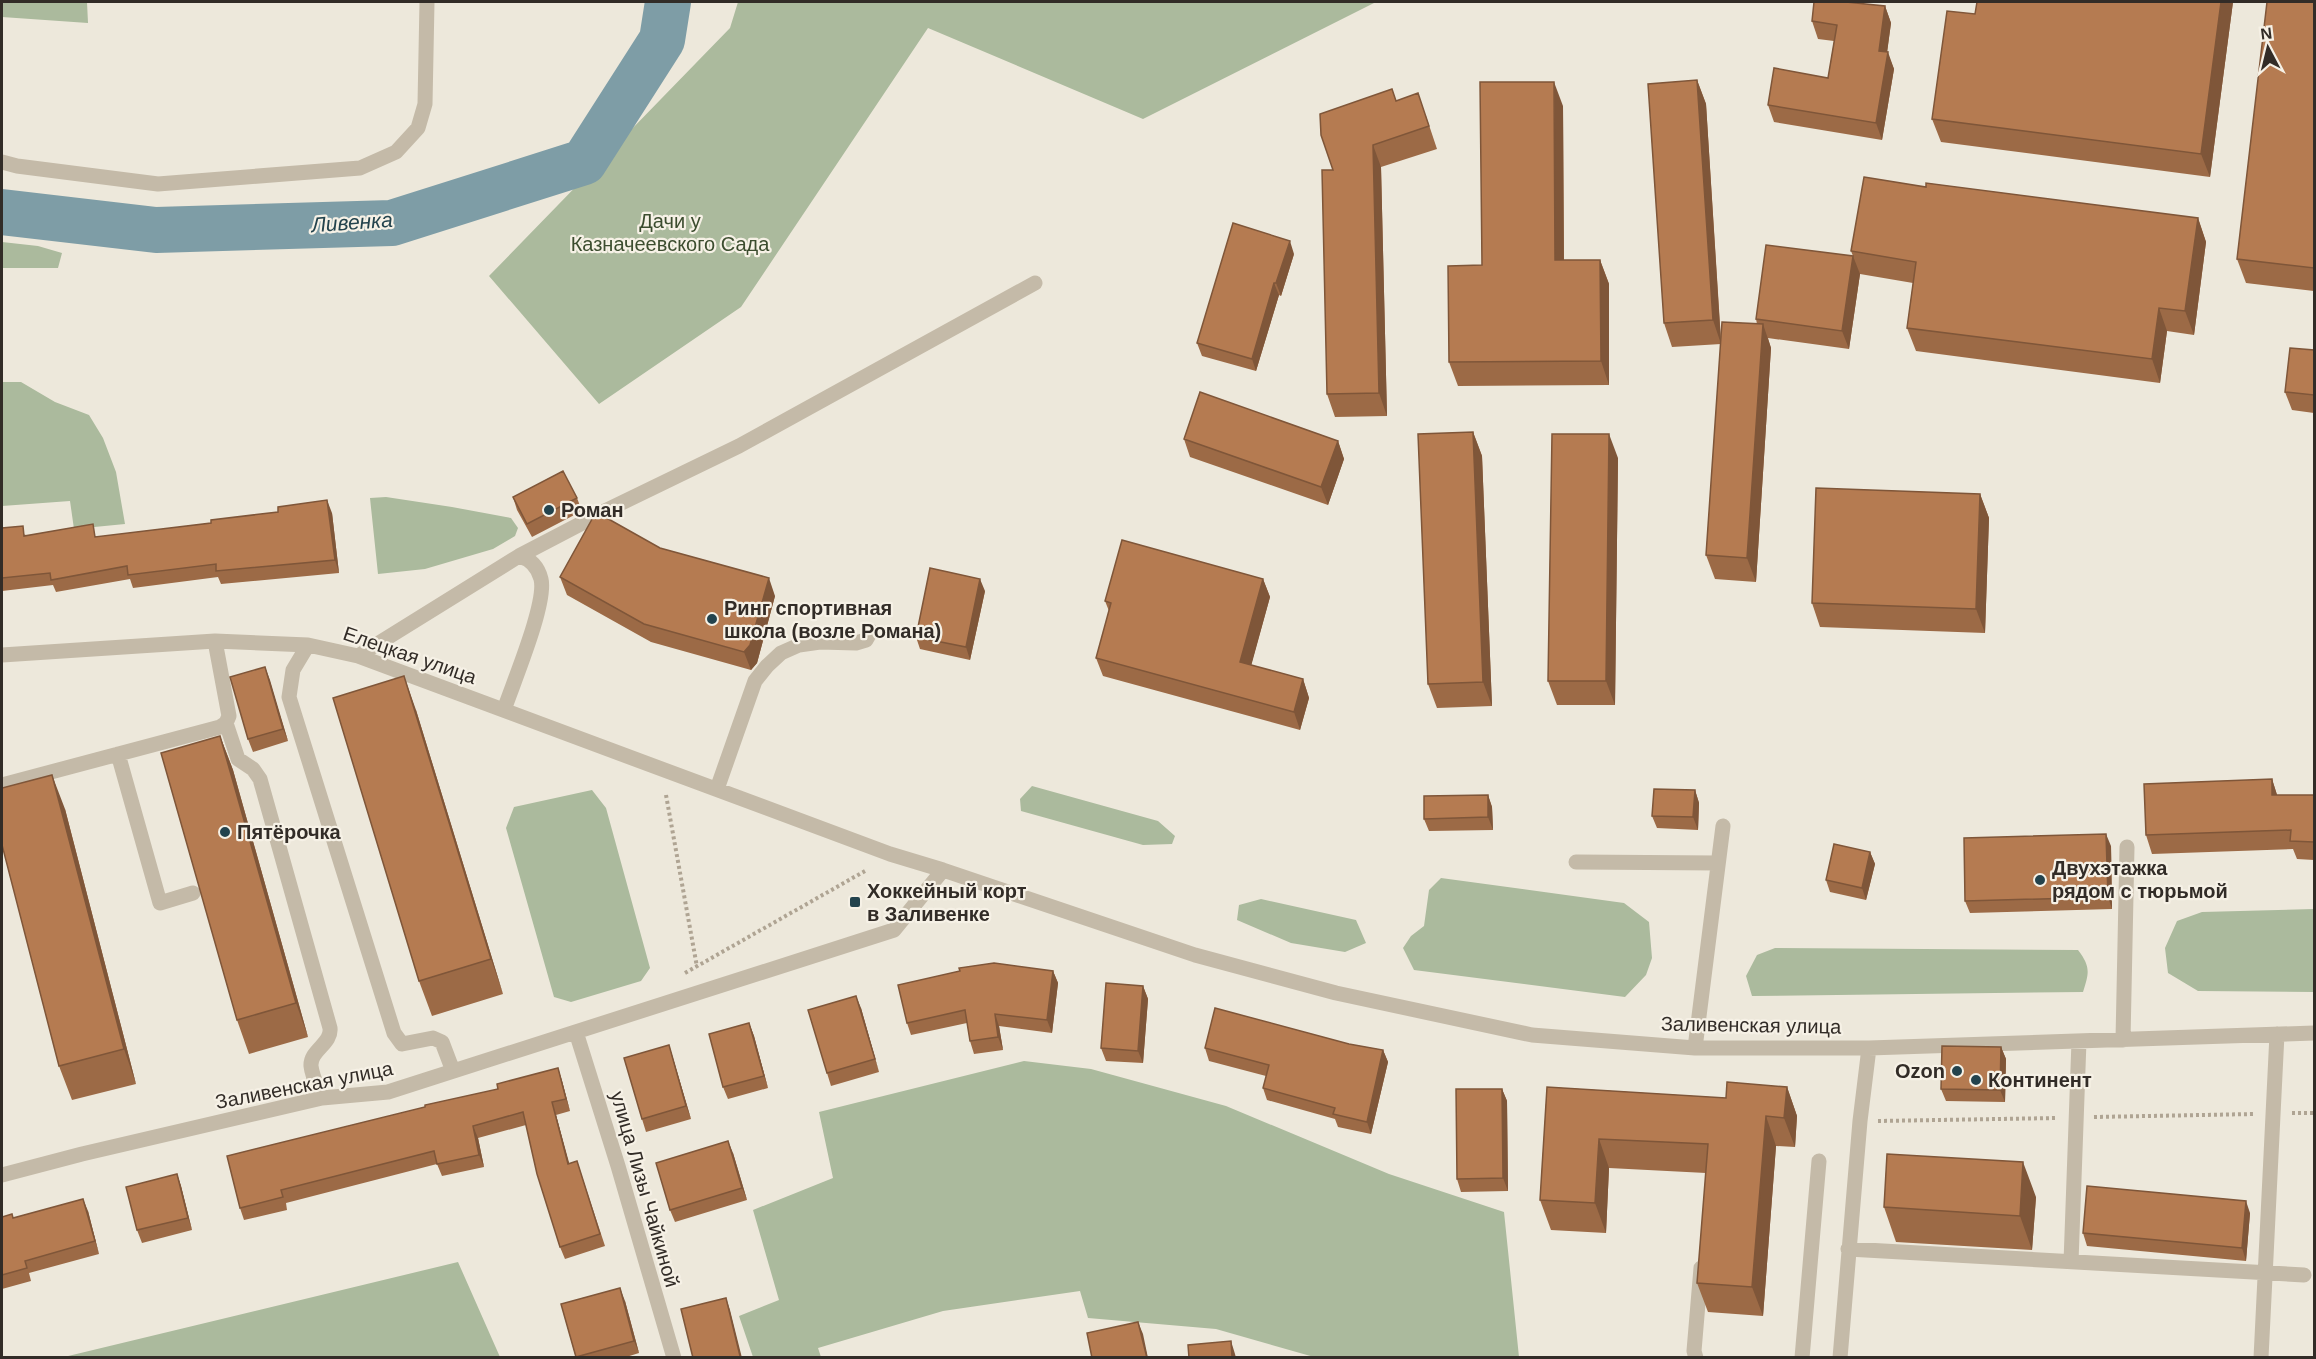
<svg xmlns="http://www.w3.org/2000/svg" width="2316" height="1359" viewBox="0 0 2316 1359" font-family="Arial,sans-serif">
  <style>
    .green { fill: #abba9d }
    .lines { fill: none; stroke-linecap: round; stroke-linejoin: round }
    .river { stroke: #7e9da6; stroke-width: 46 }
    .path { stroke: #afa493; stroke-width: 4; stroke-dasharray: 3 3; stroke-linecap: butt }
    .minor { stroke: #c4baa8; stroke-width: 15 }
    .wall { fill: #9c6a46 }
    .shaded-wall { fill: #7f5639 }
    .building { fill: #b57b51; stroke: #7f5639; stroke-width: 1.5 }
    .poi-dot { fill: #23434d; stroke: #f6f1e6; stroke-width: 2 }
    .labels { text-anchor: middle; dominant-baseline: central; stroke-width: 4.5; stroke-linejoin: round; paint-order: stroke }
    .park-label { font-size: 20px; fill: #3c4d2f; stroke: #f6f1e6 }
    .poi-label { font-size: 20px; font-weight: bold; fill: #322c27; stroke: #f6f1e6; text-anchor: start }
    .street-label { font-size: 20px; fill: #322c27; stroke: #f6f1e6 }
    .water-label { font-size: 21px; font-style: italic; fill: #23434d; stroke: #f6f1e6 }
  </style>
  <rect width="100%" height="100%" fill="#ede8db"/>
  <path class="green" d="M2,2H87L88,23L2,17Z
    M738,2H1376L1143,119L928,28L741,307L599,404L489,276L730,28Z
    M2,242L38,246L62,253L58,268H2Z
    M2,382H21L55,402L89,415L103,438L116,472L125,524L74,529L70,501L2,506Z
    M386,497L452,507L511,518L518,528L515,536L493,549L425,569L378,574L370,498Z
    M1032,786L1158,821L1175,836L1172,844L1143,845L1021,811L1020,799Z
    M592,790L606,808L650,968L641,981L571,1002L554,997L506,828L514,807Z
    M1441,878L1624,903L1649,922L1652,958L1646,975L1625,997L1414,970L1403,948L1411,936L1424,926L1429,890Z
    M1261,899L1356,920L1366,943L1345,952L1291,943L1237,920L1239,905Z
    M2314,909V992L2198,991L2168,973L2165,948L2177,921L2202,912Z
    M1775,948L2078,950C2091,967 2089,973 2083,992L1752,996L1746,976L1757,955Z
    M1024,1061L1091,1069L1226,1106L1389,1174L1504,1212L1519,1357H1314L1216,1329L1088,1318L1080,1291L943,1311L818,1348L821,1357H753L739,1316L779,1300L753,1210L833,1178L819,1112Z
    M458,1262L500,1357H64Z"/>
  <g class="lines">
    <path class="river" d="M2,212L156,230L392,223L584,162L662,40L668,2"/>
    <path class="path" d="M666,795L697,967
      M685,973L865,871
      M2292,1113H2314
      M2094,1117L2255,1114
      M1878,1121L2057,1118"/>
    <path class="minor" d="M2,162L17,166L158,184L360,168L396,152L418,128L425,104L427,2
      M308,645L293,670L289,697L394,1033L402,1044L433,1038L442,1042L453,1071
      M2,655L215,641L308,645L358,656L890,854L943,870L1195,955L1336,993L1532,1035L1695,1048H1869L2314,1033
      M358,656L519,556L607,510L739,446L1035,283
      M504,710C513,683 547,603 541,579C538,567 530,559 519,556
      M226,723L238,759L253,769L260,779L330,1028C332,1044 310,1050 311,1066C312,1076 318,1088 322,1098
      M118,754L160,903L193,893
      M2,785L220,727L226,723L229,716L215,641
      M717,789L755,681L767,666L781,653L799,645L820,642L856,643L866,640L871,631
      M1576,862L1718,863
      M576,1032L618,1166L674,1358
      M2123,1040L2127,847
      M1695,1048L1723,826
      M2,1175L82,1154L322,1098L388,1092L894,930L943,870
      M1848,1249L2304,1275
      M2071,1262L2079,1041
      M1696,1358L1694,1351L1701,1268
      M1802,1358L1819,1161
      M1840,1358L1860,1121L1869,1048
      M2261,1358L2277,1034"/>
  </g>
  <path class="wall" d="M1977,2H2233L2210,177L1941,142L1932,119L1975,14Z
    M2314,2V291L2246,283L2237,259Z
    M1885,6L1891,23L1887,52L1894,69L1882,140L1774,122L1768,105L1828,78L1834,41L1818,39L1812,21Z
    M1697,80L1706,104L1721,340L1757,324L1756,319L1853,256L1851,251L1926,187L2198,218L2206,242L2194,335L2167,331L2160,383L1916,351L1907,328L1913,283L1860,274L1849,349L1768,338L1771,348L1756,582L1715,579L1706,555L1721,344L1672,347L1664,323Z
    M1396,101L1426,116L1437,149L1381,167L1387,416L1335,417L1327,394L1333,170Z
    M1563,106L1564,260H1600L1609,284V385L1458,386L1449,362L1482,265Z
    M1294,254L1281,296L1279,295L1256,371L1202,356L1197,343Z
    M2314,350V413L2292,410L2285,392Z
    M1473,432L1482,456L1492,706L1437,708L1428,684Z
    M1184,439L1338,441L1344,459L1328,505L1190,457Z
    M1618,458L1615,705H1557L1548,681Z
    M1980,494L1989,518L1985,633L1820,627L1812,603Z
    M513,497L577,498L582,511L532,537L517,510Z
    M332,513L339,573L221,584L218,577L133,588L130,579L56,592L53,585L2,591V528L26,535L97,537Z
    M660,548L775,596L757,663L751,670L651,642L567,595L560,577Z
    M1263,579L1270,597L1251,665L1303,679L1309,698L1300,730L1103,676L1096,658L1109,611L1105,601Z
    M985,591L970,660L920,649L916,637Z
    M265,667L288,741L253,752L248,739Z
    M416,710L503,994L432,1016L419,981Z
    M220,736L233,770L308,1037L249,1054L237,1020Z
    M2272,779L2277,795H2314V860L2297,859L2293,849L2152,854L2146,835Z
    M1695,790L1699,803L1698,830L1657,828L1652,816Z
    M1488,795L1492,807L1493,830L1429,831L1424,819Z
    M65,809L136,1084L72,1100L59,1066Z
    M2111,846L2112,909L1970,913L1965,901Z
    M1870,852L1875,864L1866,900L1830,892L1826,880Z
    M1053,971L1058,983L1052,1033L999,1026L1003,1050L974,1054L970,1041L967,1023L911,1035L907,1023Z
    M1143,986L1148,999L1143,1063L1106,1061L1101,1048Z
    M861,1008L879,1072L831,1086L827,1073Z
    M749,1023L754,1036L768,1088L728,1099L723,1087Z
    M1349,1044L1383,1050L1388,1062L1371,1134L1338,1127L1335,1119L1267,1100L1263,1088L1266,1076L1209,1061L1205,1048Z
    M669,1045L691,1119L646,1132L642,1119Z
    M2001,1047L2006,1059L2005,1102L1946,1101L1941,1089Z
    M558,1068L562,1081L570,1111L556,1115L569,1164L577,1161L605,1246L565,1259L560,1247L526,1125L478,1138L484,1167L442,1176L437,1164L286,1203L287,1210L244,1220L240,1208L498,1089Z
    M1547,1087L1726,1098L1787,1087L1797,1116L1795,1147L1776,1146L1763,1316L1708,1312L1697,1283L1706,1173L1609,1168L1606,1233L1551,1230L1540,1200Z
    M1502,1089L1507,1101L1508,1191L1461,1192L1457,1179Z
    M733,1153L747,1200L675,1222L670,1210Z
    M177,1174L181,1186L192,1230L142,1243L137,1230Z
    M2036,1197L2032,1250L1896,1242L1884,1207Z
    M88,1211L99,1254L29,1273L31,1281L2,1289V1217L13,1218Z
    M2250,1213L2246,1261L2087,1246L2083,1233Z
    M625,1301L639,1353L623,1358H576L561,1304Z"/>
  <path class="shaded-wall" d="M2221,2H2233L2210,177L2201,154Z
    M1885,6L1891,23L1885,68L1879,51Z
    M1888,52L1894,69L1882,140L1876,123Z
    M1697,80L1706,104L1721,344L1713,320Z
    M1554,82L1563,106L1564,284L1555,260Z
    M1373,145L1381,167L1387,416L1379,393Z
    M2198,218L2206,242L2194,335L2185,311Z
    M1290,241L1294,254L1281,296L1276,283Z
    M1853,256L1860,274L1849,349L1842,331Z
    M1600,260L1609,284V385L1601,361Z
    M1274,283L1279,295L1256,371L1252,359Z
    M2159,308L2167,331L2160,383L2152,359Z
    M1763,324L1771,348L1756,582L1747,558Z
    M1473,432L1482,456L1492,706L1483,682Z
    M1609,434L1618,458L1615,705L1606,681Z
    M1338,441L1344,459L1328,505L1321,487Z
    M1980,494L1989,518L1985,633L1976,609Z
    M327,500L332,513L339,573L335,560Z
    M769,578L775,596L757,663L751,670L744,652Z
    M980,579L985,591L970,660L966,647Z
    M1263,579L1270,597L1247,681L1240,662Z
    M265,667L270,680L288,741L283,729Z
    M404,676L416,710L503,994L491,959Z
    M1303,679L1309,698L1300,730L1294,712Z
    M220,736L233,770L308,1037L296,1003Z
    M52,775L65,809L136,1084L124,1049Z
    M2272,779L2278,798L2272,795Z
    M1695,790L1699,803L1698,830L1693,817Z
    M1488,795L1492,807L1493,830L1488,817Z
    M2106,834L2111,846L2112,909L2108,897Z
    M1870,852L1875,864L1866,900L1862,888Z
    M1053,971L1058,983L1052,1033L1047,1020Z
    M1143,986L1148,999L1143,1063L1138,1051Z
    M856,996L861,1008L879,1072L875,1059Z
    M995,1014L999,1026L1003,1050L998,1037Z
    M749,1023L754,1036L768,1088L764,1076Z
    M669,1045L673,1058L691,1119L686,1106Z
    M2001,1047L2006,1059L2005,1102L2000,1090Z
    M1383,1050L1388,1062L1371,1134L1367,1122Z
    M558,1068L562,1081L570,1111L566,1099Z
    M1787,1087L1797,1116L1795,1147L1784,1118Z
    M1502,1089L1507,1101L1508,1191L1503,1178Z
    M552,1102L556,1115L573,1177L568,1164Z
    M1766,1116L1776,1146L1763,1316L1752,1287Z
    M473,1126L478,1138L484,1167L479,1155Z
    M1599,1139L1609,1168L1606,1233L1595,1203Z
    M728,1141L733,1153L747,1200L742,1188Z
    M2023,1162L2036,1197L2032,1250L2020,1216Z
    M177,1174L181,1186L192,1230L188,1218Z
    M83,1199L88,1211L99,1254L95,1241Z
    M2246,1201L2250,1213L2246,1261L2242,1248Z
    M620,1288L625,1301L639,1353L634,1341Z
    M726,1298L730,1310L742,1358H741L740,1356Z
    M1138,1322L1143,1334L1148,1358H1147Z
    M1231,1341L1235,1354L1236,1358H1232Z"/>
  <path class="building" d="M1814,2H1846L1885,6L1879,51L1888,52L1876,123L1768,105L1774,68L1828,78L1837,25L1812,21Z
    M1977,2H2221L2201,154L1932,119L1947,11L1975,14Z
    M2267,2H2314V268L2237,259Z
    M1697,80L1713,320L1664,323L1648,84Z
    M1480,82H1554L1555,260H1600L1601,361L1449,362L1448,266L1482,265Z
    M1392,89L1396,101L1418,93L1429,126L1373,145L1379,393L1327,394L1322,170H1333L1321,135L1320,114Z
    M1864,177L1926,187V183L2198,218L2185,311L2159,308L2152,359L1907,328L1916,262L1851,251Z
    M1233,223L1290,241L1276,283H1274L1252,359L1197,343Z
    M1766,245L1853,256L1842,331L1756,319Z
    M1722,322L1763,324L1747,558L1706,555Z
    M2290,348L2314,350V395L2285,392Z
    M1200,392L1338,441L1321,487L1184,439Z
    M1473,432L1483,682L1428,684L1418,434Z
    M1552,434H1609L1606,681H1548Z
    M563,471L577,498L527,524L513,497Z
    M1816,488L1980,494L1976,609L1812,603Z
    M327,500L335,560L216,571V564L128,575L127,566L51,580L50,573L2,578V528L23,526L24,536L93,524L95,537L211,523V520L278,512V507Z
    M596,512L660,548L769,578L750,645L744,652L644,624L560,577Z
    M1122,540L1263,579L1240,662L1303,679L1294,712L1096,658L1111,603L1105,601Z
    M930,568L980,579L966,647L916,637Z
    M265,667L283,729L248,739L230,677Z
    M404,676L491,959L419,981L333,698Z
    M220,736L296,1003L237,1020L161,753Z
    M52,775L124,1049L59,1066L2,845V788Z
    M2272,779V795H2314V842L2290,841L2291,830L2146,835L2144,784Z
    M1654,789L1695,790L1693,817L1652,816Z
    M1488,795V817L1424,819V796Z
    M2106,834L2108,897L1965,901L1964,838Z
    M1834,844L1870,852L1862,888L1826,880Z
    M994,963L1053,971L1047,1020L995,1014L998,1037L970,1041L965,1010L907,1023L898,985L960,971L959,968Z
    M1106,983L1143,986L1138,1051L1101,1048Z
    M856,996L875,1059L827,1073L808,1010Z
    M1215,1008L1349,1044L1383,1050L1367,1122L1333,1114L1335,1108L1263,1088L1269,1065L1205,1048Z
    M749,1023L764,1076L723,1087L709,1034Z
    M669,1045L686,1106L642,1119L624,1058Z
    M1942,1046L2001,1047L2000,1090L1941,1089Z
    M558,1068L566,1099L552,1102L568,1164L577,1161L600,1234L560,1247L537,1174L523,1112L473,1126L479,1155L437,1164L434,1151L281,1190L283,1197L240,1208L227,1156L425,1107V1105L498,1089L497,1084Z
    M1727,1082L1787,1087L1784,1118L1766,1116L1752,1287L1697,1283L1708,1144L1599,1139L1595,1203L1540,1200L1547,1087L1726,1098Z
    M1456,1089H1502L1503,1178L1457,1179Z
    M728,1141L742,1188L670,1210L656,1163Z
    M1887,1154L2023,1162L2020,1216L1884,1207Z
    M177,1174L188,1218L137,1230L126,1187Z
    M2087,1186L2246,1201L2242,1248L2083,1233Z
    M83,1199L95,1241L25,1261L27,1268L2,1275V1217L12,1214L13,1218Z
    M620,1288L634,1341L576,1357L561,1304Z
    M726,1298L740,1356L735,1358H693L681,1309Z
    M1138,1322L1147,1358H1092L1087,1333Z
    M1231,1341L1232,1358H1189L1188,1345Z"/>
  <g class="poi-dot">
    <circle cx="549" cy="510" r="6"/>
    <circle cx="712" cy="619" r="6"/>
    <circle cx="225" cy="832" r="6"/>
    <circle cx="2040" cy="880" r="6"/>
    <rect x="849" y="896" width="12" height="12" rx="3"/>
    <circle cx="1957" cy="1071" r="6"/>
    <circle cx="1976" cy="1080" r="6"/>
  </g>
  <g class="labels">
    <g class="park-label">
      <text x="670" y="221">Дачи у<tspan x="670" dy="23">Казначеевского Сада</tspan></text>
    </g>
    <g class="poi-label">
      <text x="561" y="510">Роман</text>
      <text x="724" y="608">Ринг спортивная<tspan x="724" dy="23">школа (возле Романа)</tspan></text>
      <text x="237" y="832">Пятёрочка</text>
      <text x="2052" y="868">Двухэтажка<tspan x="2052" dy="23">рядом с тюрьмой</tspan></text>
      <text x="867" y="891">Хоккейный корт<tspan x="867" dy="23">в Заливенке</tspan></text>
      <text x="1945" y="1071" text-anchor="end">Ozon</text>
      <text x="1988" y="1080">Континент</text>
    </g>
    <g class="street-label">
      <text transform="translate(410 655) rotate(19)">Елецкая улица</text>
      <text transform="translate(1751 1025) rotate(1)">Заливенская улица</text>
      <text transform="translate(304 1085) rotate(-11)">Заливенская улица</text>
      <text transform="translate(645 1189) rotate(74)">улица Лизы Чайкиной</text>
    </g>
    <g class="water-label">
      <text transform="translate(352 222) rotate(-4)">Ливенка</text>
    </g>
  </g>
  <rect width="2316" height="1359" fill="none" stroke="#322c27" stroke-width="6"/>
  <g transform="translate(2268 48) rotate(353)" stroke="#f6f1e6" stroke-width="4.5" paint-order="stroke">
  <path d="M0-4.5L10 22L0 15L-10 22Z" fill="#322c27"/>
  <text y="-9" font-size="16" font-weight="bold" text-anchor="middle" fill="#322c27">N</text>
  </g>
</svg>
